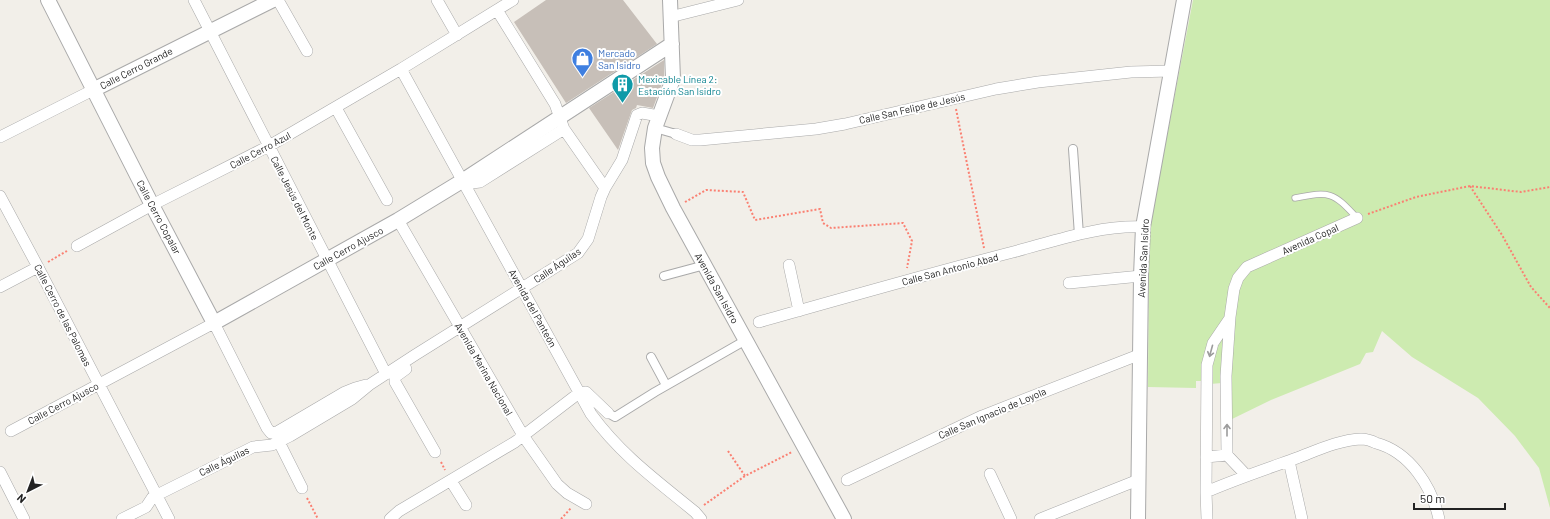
<svg xmlns="http://www.w3.org/2000/svg" width="1550" height="519" viewBox="0 0 1550 519" font-family="Barlow,sans-serif">
  <style>
    .grass { fill: #cdebb0 }
    .building { fill: #c7bfb8 }
    .lines { fill: none; stroke-linecap: round; stroke-linejoin: round }
    .service-casing { stroke: #a9a9a9; stroke-width: 7 }
    .pedestrian-casing { stroke: #a9a9a9; stroke-width: 10 }
    .minor-casing { stroke: #a9a9a9; stroke-width: 12 }
    .tertiary-casing { stroke: #a9a9a9; stroke-width: 16 }
    .path { stroke: #fa8072; stroke-width: 2; stroke-dasharray: 2 2; stroke-linecap: butt }
    .service { stroke: #fff; stroke-width: 5.5 }
    .pedestrian { stroke: #fff; stroke-width: 8 }
    .minor { stroke: #fff; stroke-width: 11 }
    .tertiary { stroke: #fff; stroke-width: 14 }
    .oneway { stroke: #9c9c9c }
    .labels { text-anchor: middle; dominant-baseline: central; stroke-width: 4; stroke-linejoin: round; paint-order: stroke }
    .shop-label { font-size: 10px; fill: #366cbe; stroke: #fff; text-anchor: start }
    .street-label { font-size: 10px; fill: #222; stroke: #fff }
    .culture-label { font-size: 10px; fill: #0d838f; stroke: #fff; text-anchor: start }
  </style>
  <rect width="100%" height="100%" fill="#f2efe9"/>
  <path class="grass" d="M1193,0H1550V508L1539,468L1515,436L1478,398L1412,357L1382,331L1373,352L1366,353L1360,364L1271,400L1230,420L1222,383L1210,384V381H1196V388L1148,387L1149,230Z"/>
  <path class="building" d="M546,0H623L657,44L566,103L514,22Z
    M664,60V78L653,108L637,105L636,108L632,110L618,150L589,108Z"/>
  <g class="lines">
    <defs>
      <path id="service" d="M1295,198C1330,191 1333,192 1357,218"/>
      <path id="pedestrian" d="M655,128L676,134
        M1073,149L1079,235
        M664,276L705,265
        M651,357L666,385
        M608,413L615,417L655,392L746,340"/>
      <path id="minor" d="M194,0L386,374
        M278,0L307,51
        M437,0L457,35
        M497,10L555,104L564,129L605,188
        M670,17L738,0
        M401,69L591,414C621,455 656,480 695,512L701,519
        M336,108L387,200
        M676,134L692,140H700L816,129L845,124L996,89L1038,82L1131,72L1171,71
        M0,137L93,90
        M462,181L472,183L480,182L564,129
        M0,196L38,267L169,519
        M398,220L524,437L557,484L567,493L586,504
        M77,246L152,205L269,146L401,69L513,0
        M789,265L799,311
        M1069,283L1141,276
        M0,287L38,267
        M759,322C844,298 928,274 1013,252C1055,241 1099,225 1143,227
        M406,369L395,377V382L435,452
        M11,431L214,323L267,428L271,433L277,432L345,392L355,388L366,385
        M279,442L302,488
        M1206,457L1227,455
        M1289,461L1302,519
        M0,472L24,519
        M990,474L1011,519
        M1246,475L1227,455L1226,376L1230,317L1234,289L1238,278L1247,267L1357,218
        M847,480L982,416L1141,354
        M451,481L466,505
        M1206,492C1236,479 1266,469 1297,458C1318,450 1339,440 1361,439C1366,439 1372,441 1376,443C1410,452 1432,487 1439,519
        M122,519L146,507L152,498L157,495L253,447L272,445L290,436L352,399L369,385L415,355L578,253L588,239L601,197L605,188L622,160L637,115L642,113L659,116
        M390,519L399,511L515,442L579,393L586,392L608,413
        M1040,519L1138,480
        M1207,519L1206,492L1207,365L1213,343L1230,318"/>
      <path id="tertiary" d="M48,0L152,205L214,323L398,220L462,181L672,44
        M670,0L673,79L655,128L652,148L653,163L658,177L673,208L844,519
        M93,90L273,0
        M1138,519L1141,276L1143,227L1184,0"/>
    </defs>
    <use href="#service" class="service-casing"/>
    <use href="#pedestrian" class="pedestrian-casing"/>
    <use href="#minor" class="minor-casing"/>
    <use href="#tertiary" class="tertiary-casing"/>
    <path class="path" d="M956,109L984,248
      M1470,186L1502,235L1531,287L1550,308
      M685,202L706,190L743,192L755,220L820,209L823,223L831,228L903,223L912,241L907,268
      M1368,214L1416,197L1470,186L1521,192L1550,187
      M48,262L67,251
      M728,451L745,476
      M441,462L445,470
      M307,498L318,519
      M704,505L745,476L792,452
      M561,519L571,508"/>
    <use href="#service" class="service"/>
    <use href="#pedestrian" class="pedestrian"/>
    <use href="#minor" class="minor"/>
    <use href="#tertiary" class="tertiary"/>
  </g>
  <defs><path id="oneway-shaft" d="M-6 0H5M1.5-3L5.5 0L1.5 3" fill="none" stroke-width="1.6" stroke-linecap="round" stroke-linejoin="round"/></defs>
  <g class="oneway">
    <use href="#oneway-shaft" transform="translate(1211 351) rotate(105)"/>
    <use href="#oneway-shaft" transform="translate(1227 430) rotate(-90)"/>
  </g>
  <defs>
    <symbol id="shop-pin" viewBox="-11 -11 22 30"><path d="M0 17L-7.5 6A9.5 9.5 0 1 1 7.5 6Z" fill="#3f7fe0" stroke="#fff"/><path d="M-5-2.5h2.3a2.7 3.5 0 0 1 5.4 0H5L5.5 6h-11ZM-1.5-2.5h3a1.5 2.3 0 0 0-3 0Z" fill="#fff"/></symbol>
    <symbol id="building-pin" viewBox="-11 -11 22 30"><path d="M0 17L-7.5 6A9.5 9.5 0 1 1 7.5 6Z" fill="#0f9aa8" stroke="#fff"/><path d="M-4-6H4V6H1V3H-1V6H-4ZM-2.5-4.3h1.7v1.8h-1.7ZM.8-4.3h1.7v1.8H.8ZM-2.5-1h1.7V.8h-1.7ZM.8-1h1.7V.8H.8Z" fill="#fff"/></symbol>
  </defs>
  <g fill-rule="evenodd">
    <use href="#shop-pin" x="570" y="46" width="25" height="34"/>
    <use href="#building-pin" x="610" y="72" width="25" height="34"/>
  </g>
  <g class="labels">
    <g class="shop-label">
      <text x="598" y="53">Mercado<tspan x="598" dy="12">San Isidro</tspan></text>
    </g>
    <g class="street-label">
      <text transform="translate(136 68) rotate(-27)">Calle Cerro Grande</text>
      <text transform="translate(912 108) rotate(-13)">Calle San Felipe de Jesús</text>
      <text transform="translate(260 150) rotate(-28)">Calle Cerro Azul</text>
      <text transform="translate(295 198) rotate(63)">Calle Jesús del Monte</text>
      <text transform="translate(159 217) rotate(62)">Calle Cerro Copalar</text>
      <text transform="translate(1310 239) rotate(-24)">Avenida Copal</text>
      <text transform="translate(348 248) rotate(-29)">Calle Cerro Ajusco</text>
      <text transform="translate(1143 258) rotate(-87)">Avenida San Isidro</text>
      <text transform="translate(557 265) rotate(-34)">Calle Águilas</text>
      <text transform="translate(950 269) rotate(-15)">Calle San Antonio Abad</text>
      <text transform="translate(717 288) rotate(61)">Avenida San Isidro</text>
      <text transform="translate(533 308) rotate(61)">Avenida del Panteón</text>
      <text transform="translate(63 315) rotate(63)">Calle Cerro de las Palomas</text>
      <text transform="translate(484 369) rotate(60)">Avenida Marina Nacional</text>
      <text transform="translate(63 403) rotate(-28)">Calle Cerro Ajusco</text>
      <text transform="translate(992 413) rotate(-23)">Calle San Ignacio de Loyola</text>
      <text transform="translate(224 461) rotate(-26)">Calle Águilas</text>
    </g>
    <g class="culture-label">
      <text x="638" y="79">Mexicable Línea 2:<tspan x="638" dy="12">Estación San Isidro</tspan></text>
    </g>
  </g>
  <g transform="translate(28 491) rotate(222)" stroke="#ffffff" stroke-width="3" paint-order="stroke">
  <path d="M0-3L7 15L0 10L-7 15Z" fill="#222222"/>
  <text y="-6" font-size="11" font-weight="bold" text-anchor="middle" fill="#222222">N</text>
  </g>
  <path d="M1414 503v6h91v-6" fill="none" stroke="#222222" stroke-width="2"/>
  <text x="1420" y="503" font-size="12" fill="#222222" stroke="#ffffff" stroke-width="3" paint-order="stroke">50 m</text>
</svg>
